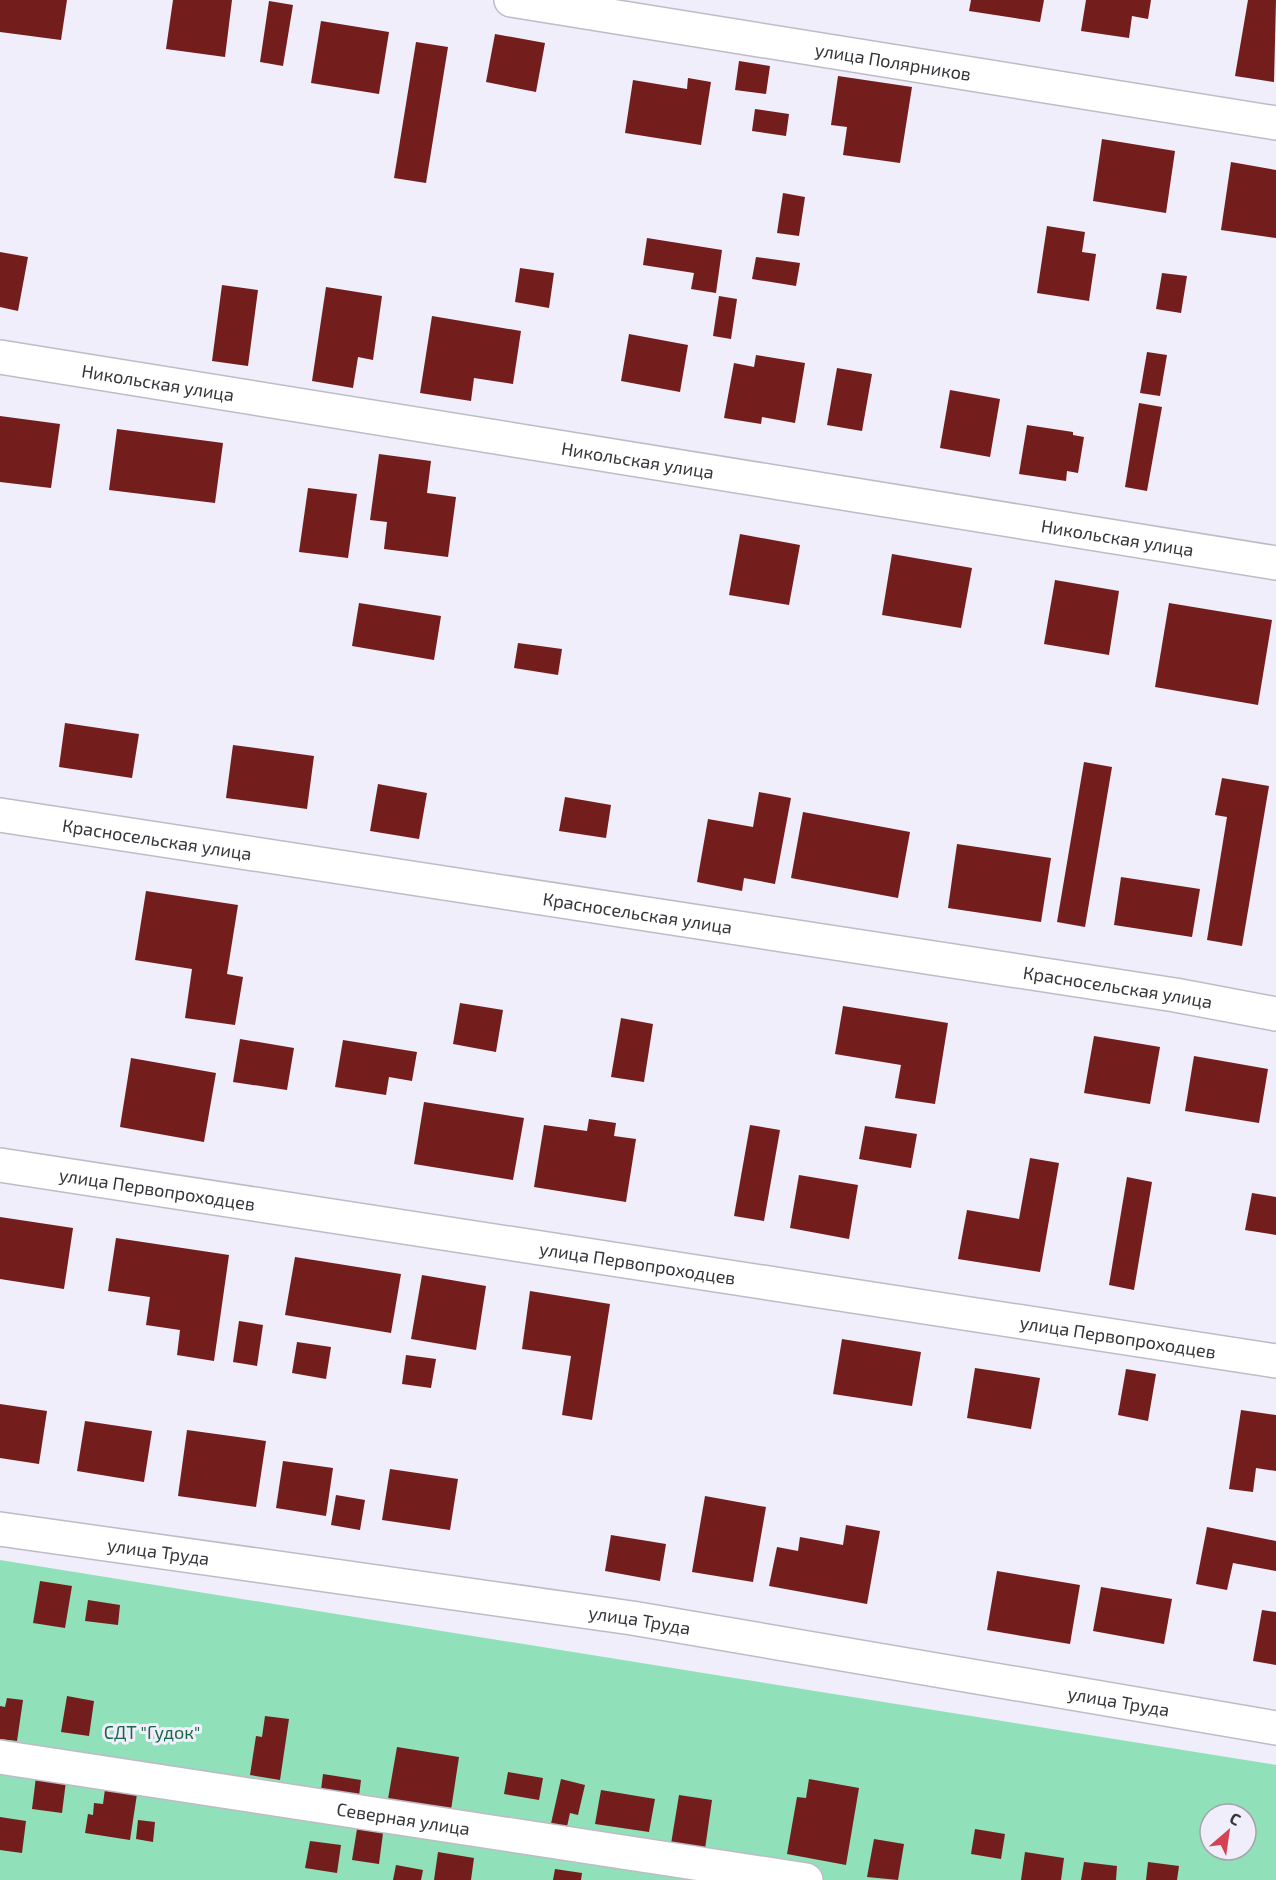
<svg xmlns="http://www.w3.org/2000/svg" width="1276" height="1880" viewBox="0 0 1276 1880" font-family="'Exo 2',sans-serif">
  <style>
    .green { fill: #90e1b9; fill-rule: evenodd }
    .building { fill: #731d1c }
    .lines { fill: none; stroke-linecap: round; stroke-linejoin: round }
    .minor-casing { stroke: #bebbc7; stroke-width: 36 }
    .minor { stroke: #fff; stroke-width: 33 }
    .labels { text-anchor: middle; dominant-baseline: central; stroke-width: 6; stroke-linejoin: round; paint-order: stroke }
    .street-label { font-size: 18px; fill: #36353a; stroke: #f0eefa }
    .park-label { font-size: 18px; fill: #1a6747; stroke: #f0eefa }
  </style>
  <rect width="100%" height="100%" fill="#f0eefa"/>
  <path class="green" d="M0,1560L1276,1765V1880H0ZM1210,1814H1246V1850H1210Z"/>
  <path class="building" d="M0,0H67L61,40L0,32Z
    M173,0H232L225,57L166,49Z
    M971,0H1044L1040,22L969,11Z
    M1086,0H1151L1148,19L1132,16L1129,38L1081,31Z
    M1248,0H1276L1274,82L1235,76Z
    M269,1L293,5L283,66L260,62Z
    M321,21L389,32L379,94L311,83Z
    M495,34L545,43L536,92L486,82Z
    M416,42L448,47L426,183L394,178Z
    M739,61L770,66L766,94L735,90Z
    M838,76L912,87L900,163L843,155L847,127L831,125Z
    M688,78L711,82L701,145L625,133L633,80L687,89Z
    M755,109L789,114L786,136L752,131Z
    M1102,139L1175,151L1166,213L1093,201Z
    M1231,162L1276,170V238L1221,230Z
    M783,193L805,197L799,236L777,233Z
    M1047,226L1085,232L1082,252L1096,254L1089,301L1037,293Z
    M647,238L722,250L716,293L691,289L694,273L643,265Z
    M0,252L28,257L18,311L0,307Z
    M756,257L800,263L796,286L752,279Z
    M520,268L554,273L549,308L515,302Z
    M1162,273L1187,276L1181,313L1156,309Z
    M222,285L258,290L248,366L212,361Z
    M326,287L382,296L373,360L358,357L353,388L312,381Z
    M719,296L737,299L731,339L713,336Z
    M432,316L521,331L513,384L474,378L471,401L420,393Z
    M629,334L688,345L680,392L621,381Z
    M1147,352L1167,355L1160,396L1140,393Z
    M756,355L805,363L795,423L762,417L761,424L724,418L734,363L754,367Z
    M837,368L872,374L862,431L827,425Z
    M950,390L1000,399L990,457L940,448Z
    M1139,403L1162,407L1147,491L1125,487Z
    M0,416L60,424L51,488L0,482Z
    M1027,425L1073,432V435L1084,437L1078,473L1067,471L1066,481L1019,474Z
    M117,429L223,443L215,503L109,490Z
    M379,454L431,461L427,493L456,497L448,557L384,549L387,522L370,520Z
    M308,488L357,494L348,558L299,552Z
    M740,534L800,545L789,605L729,595Z
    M892,554L972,568L961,628L882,615Z
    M1055,580L1119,591L1109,655L1044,644Z
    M359,603L441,616L434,660L352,646Z
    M1169,603L1272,620L1258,705L1155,687Z
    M518,643L562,649L558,675L514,668Z
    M65,723L139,734L132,778L59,767Z
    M233,745L314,756L307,809L226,798Z
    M1084,762L1112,767L1085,927L1057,922Z
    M1222,778L1269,786L1242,946L1207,940L1227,817L1215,815Z
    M378,784L427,793L419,839L370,831Z
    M759,792L791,798L775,884L744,878L742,891L697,882L708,819L753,827Z
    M565,797L611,805L606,838L559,831Z
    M803,812L910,832L898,898L791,878Z
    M957,844L1051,858L1041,922L948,908Z
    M1121,877L1200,889L1192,937L1114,925Z
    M146,891L238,905L227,974L243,977L235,1025L185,1018L192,969L135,960Z
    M460,1003L503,1010L496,1052L453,1044Z
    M843,1006L948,1023L935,1104L895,1098L901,1065L835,1054Z
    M621,1018L653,1024L644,1082L611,1077Z
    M1094,1036L1160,1047L1150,1104L1084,1093Z
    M240,1039L294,1048L287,1090L233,1082Z
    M343,1040L417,1052L412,1081L389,1077L386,1095L335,1087Z
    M1194,1056L1268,1069L1259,1123L1185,1111Z
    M131,1058L216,1073L204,1142L120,1127Z
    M424,1102L524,1118L513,1180L414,1164Z
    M589,1119L616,1123L614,1136L636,1139L626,1202L534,1187L544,1125L587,1131Z
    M750,1125L780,1130L764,1221L734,1216Z
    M865,1126L917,1134L911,1168L859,1159Z
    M1030,1158L1059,1163L1040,1272L958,1259L967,1210L1019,1219Z
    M799,1175L858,1185L849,1239L790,1228Z
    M1127,1177L1152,1182L1134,1290L1109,1285Z
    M1252,1193L1276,1197V1235L1245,1230Z
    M0,1217L73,1228L64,1289L0,1279Z
    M116,1238L229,1255L214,1361L177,1355L180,1330L146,1325L150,1297L108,1291Z
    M295,1257L401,1274L391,1333L285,1315Z
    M422,1275L486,1286L476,1350L411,1339Z
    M530,1291L610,1304L592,1420L562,1415L571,1356L522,1349Z
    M239,1321L263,1325L257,1366L233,1362Z
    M842,1339L921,1352L912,1406L833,1394Z
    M297,1342L331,1347L326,1379L292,1373Z
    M406,1355L436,1359L431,1388L402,1384Z
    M975,1368L1040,1378L1031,1429L967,1418Z
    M1126,1369L1156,1374L1148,1421L1118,1415Z
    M0,1404L47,1411L39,1464L0,1458Z
    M1241,1410L1276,1415V1471L1256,1468L1253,1492L1229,1489Z
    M85,1421L152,1431L144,1482L77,1471Z
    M187,1430L266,1441L256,1507L178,1496Z
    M283,1461L333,1468L326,1516L276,1508Z
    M390,1469L458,1479L450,1530L382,1520Z
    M336,1495L365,1500L360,1530L331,1525Z
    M705,1496L766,1507L753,1582L692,1572Z
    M846,1525L880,1531L867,1604L769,1586L777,1547L798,1551L800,1537L843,1545Z
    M1207,1527L1276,1541V1571L1233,1563L1227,1590L1196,1584Z
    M611,1535L666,1544L660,1581L605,1571Z
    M997,1571L1080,1585L1070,1644L987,1630Z
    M40,1581L72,1586L65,1628L33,1623Z
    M1101,1587L1172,1599L1164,1644L1093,1631Z
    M88,1600L120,1605L118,1625L85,1621Z
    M1262,1610L1276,1612V1665L1253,1661Z
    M67,1696L94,1701L89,1736L61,1732Z
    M7,1698L23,1700L17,1741L0,1739V1706L5,1707Z
    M265,1716L289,1719L280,1780L250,1775L256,1736L262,1737Z
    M397,1747L459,1757L451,1810L388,1799Z
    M508,1772L543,1778L539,1800L504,1794Z
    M323,1774L361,1780L359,1796L321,1790Z
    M36,1777L66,1781L62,1813L32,1809Z
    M561,1779L585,1785L578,1815L570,1813L566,1831L550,1828Z
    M809,1779L859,1788L846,1865L787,1854L797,1797L806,1798Z
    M105,1789L137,1794L130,1840L85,1833L88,1814L93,1815L94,1803L103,1804Z
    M601,1790L655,1799L649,1832L595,1824Z
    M679,1795L712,1800L705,1849L671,1844Z
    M0,1817L26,1821L22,1853L0,1850Z
    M138,1820L155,1822L153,1842L136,1839Z
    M357,1829L383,1833L379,1864L352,1860Z
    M975,1829L1005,1834L1001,1859L971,1854Z
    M874,1839L904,1844L898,1880L867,1877Z
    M310,1841L341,1845L337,1873L305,1868Z
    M438,1852L474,1858L471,1880H434Z
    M1025,1852L1064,1858L1061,1880H1021Z
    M1084,1862L1117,1866L1116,1880H1081Z
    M1148,1862L1179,1866L1177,1880H1146Z
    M396,1865L423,1870L421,1880H393Z
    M555,1869L582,1873L581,1880H553Z"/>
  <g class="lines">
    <defs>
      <g id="minor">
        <path id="s1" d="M511,0L1276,123"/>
        <path id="s2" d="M0,357L1276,563"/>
        <path id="s3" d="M0,815L1175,995L1276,1014"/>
        <path id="s4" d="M0,1165L1276,1361"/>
        <path id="s5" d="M0,1529L632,1618L1276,1728"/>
        <path id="s6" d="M0,1757L806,1880"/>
      </g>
    </defs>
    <use href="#minor" class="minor-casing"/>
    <use href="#minor" class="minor"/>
  </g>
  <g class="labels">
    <g class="street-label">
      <text stroke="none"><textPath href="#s1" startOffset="387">улица Полярников</textPath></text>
      <text stroke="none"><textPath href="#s2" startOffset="160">Никольская улица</textPath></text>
      <text stroke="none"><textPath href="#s2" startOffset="646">Никольская улица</textPath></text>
      <text stroke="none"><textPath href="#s2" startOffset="1132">Никольская улица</textPath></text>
      <text stroke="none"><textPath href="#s3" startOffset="159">Красносельская улица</textPath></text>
      <text stroke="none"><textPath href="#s3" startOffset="645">Красносельская улица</textPath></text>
      <text stroke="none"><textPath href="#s3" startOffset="1131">Красносельская улица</textPath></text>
      <text stroke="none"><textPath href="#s4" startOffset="159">улица Первопроходцев</textPath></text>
      <text stroke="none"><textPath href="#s4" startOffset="645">улица Первопроходцев</textPath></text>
      <text stroke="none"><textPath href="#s4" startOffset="1131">улица Первопроходцев</textPath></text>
      <text stroke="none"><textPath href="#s5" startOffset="160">улица Труда</textPath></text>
      <text stroke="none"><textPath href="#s5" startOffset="646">улица Труда</textPath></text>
      <text stroke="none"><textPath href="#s5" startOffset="1132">улица Труда</textPath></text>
      <text stroke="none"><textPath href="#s6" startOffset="408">Северная улица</textPath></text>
    </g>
    <g class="park-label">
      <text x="152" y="1732">СДТ "Гудок"</text>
    </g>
  </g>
  <g transform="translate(1228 1832) rotate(29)"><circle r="28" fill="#f0eefa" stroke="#a6a4ad" stroke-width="1.5"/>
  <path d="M0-4.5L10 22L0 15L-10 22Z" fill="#d34351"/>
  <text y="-9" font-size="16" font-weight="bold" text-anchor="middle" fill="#36353a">С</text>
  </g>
</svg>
